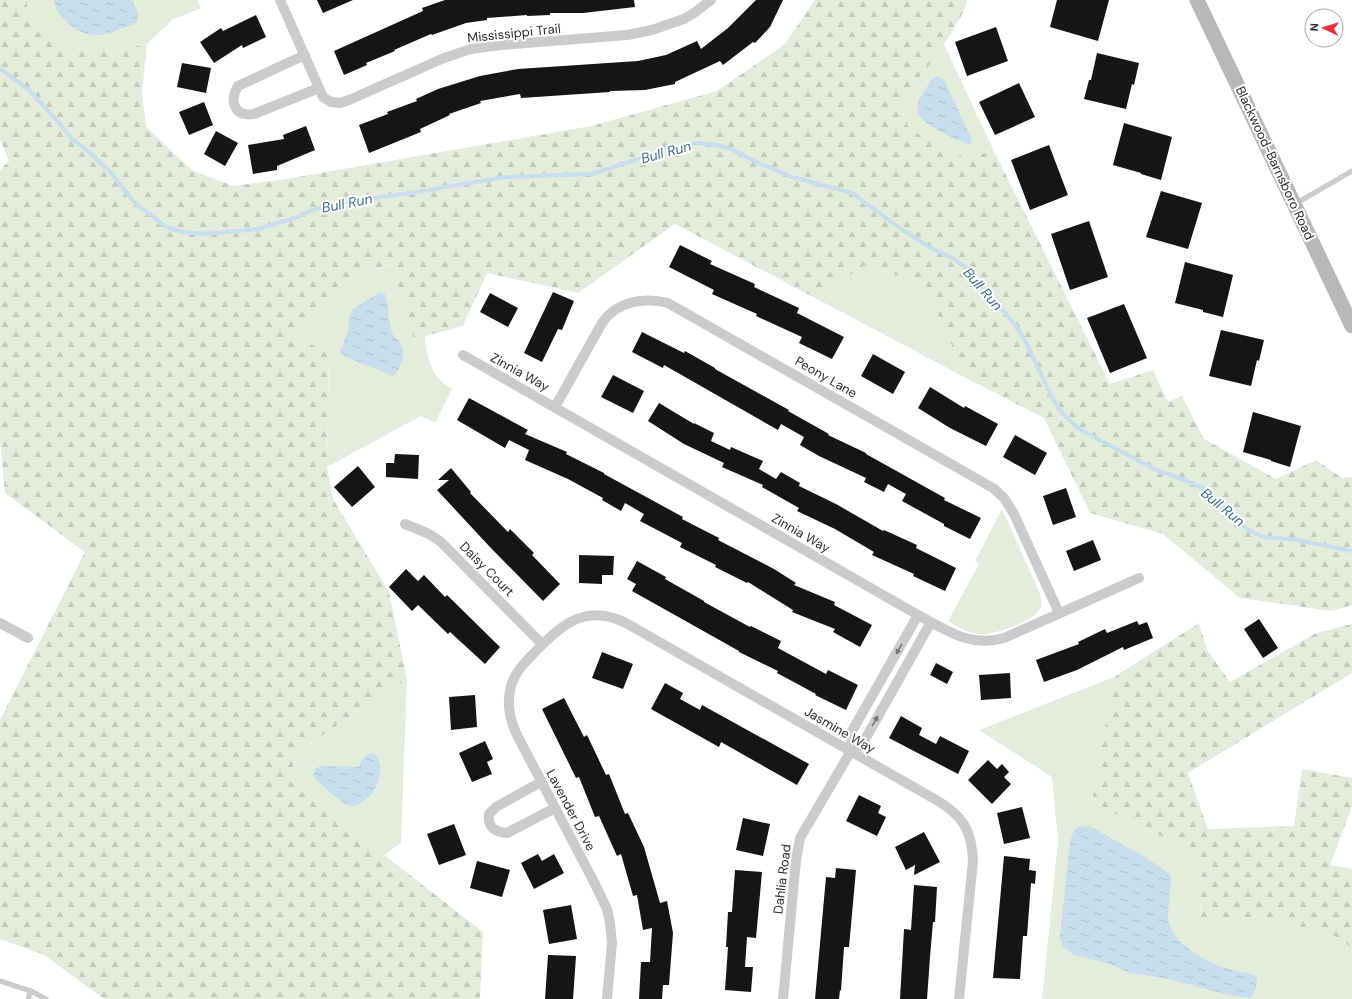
<svg xmlns="http://www.w3.org/2000/svg" width="1352" height="999" viewBox="0 0 1352 999" font-family="'DM Sans',sans-serif">
  <style>
    .green { fill: #e4ecdb }
    .forest { fill: url(#forest-firs) }
    .water { fill: url(#water-ripples) }
    .lines { fill: none; stroke-linecap: round; stroke-linejoin: round }
    .stream { stroke: #c7deec; stroke-width: 4 }
    .building { fill: #151515 }
    .lane { stroke: #cbcbcb; stroke-width: 5 }
    .street { stroke: #cbcbcb; stroke-width: 10 }
    .secondary { stroke: #b8b8b8; stroke-width: 15 }
    .oneway { fill: #757575 }
    .labels { text-anchor: middle; dominant-baseline: central; stroke-width: 4; stroke-linejoin: round; paint-order: stroke }
    .street-label { font-size: 13px; fill: #2e2e2e; stroke: #fff }
    .water-label { font-size: 14px; font-style: italic; fill: #3a7091; stroke: #fff }
  </style>
  <defs>
    <pattern id="forest-firs" width="22" height="20" patternUnits="userSpaceOnUse"><rect width="22" height="20" fill="#e4ecdb"/><path d="M5 1l3.5 6h-7zM16 11l3.5 6h-7z" fill="#c4cbbc"/></pattern>
    <pattern id="water-ripples" width="26" height="14" patternUnits="userSpaceOnUse"><rect width="26" height="14" fill="#c7deec"/><path d="M2 4q2-2 4 0t4 0M15 11q2-2 4 0t4 0" fill="none" stroke="#abbfcb"/></pattern>
  </defs>
  <rect width="100%" height="100%" fill="#fff"/>
  <path class="green" d="M27,0H197L201,8L172,20L147,44L108,52L61,46L27,10Z
    M944,44L993,149L969,160L910,130L900,106L908,93Z
    M393,264L414,339L425,336C426,351 429,367 439,379C442,383 448,386 452,389L435,423L421,416L327,467L329,356L293,333L344,281Z
    M863,266L924,283L966,378L817,299Z
    M1002,509L1038,589C1041,596 1043,602 1040,609C1035,621 992,636 979,634C968,633 958,627 948,621L979,564L975,561Z
    M1114,677L1092,802L1165,838L1202,862L1200,922L1261,916L1341,938L1352,949V999H1042L1058,840L1052,777L979,730Z
    M407,679L401,843L384,855L307,795L291,780L296,753Z"/>
  <path class="forest" d="M0,0H27V10L61,46L108,52L147,44L142,93L146,127L192,170L233,186L286,179L591,126L717,91L784,45L815,0H967C965,10 961,17 956,25C940,54 917,78 900,106L910,130L969,160L993,149L1110,384L1153,370L1168,402L1182,396L1204,439L1276,479L1316,460L1342,478L1352,477V605L1331,611L1240,598L1163,534L1090,513L1044,418L966,378L924,283L863,266L817,299L675,224L578,293L487,273L463,326L414,339L392,264L344,281L293,333L329,355L327,467L333,499L389,592L407,679L296,753L291,780L307,795L483,932L480,999H104L44,955L0,939V720L85,552L5,493L0,441V170L9,161L0,139Z
    M1199,623L1207,650L1230,682L1316,633L1352,624V673L1188,773L1208,829L1294,826L1302,769L1352,778V807L1330,865L1352,869V949L1341,938L1261,916L1200,922L1202,862L1165,838L1092,802L1114,677Z"/>
  <path class="water" d="M54,0H132L138,13L136,24C128,25 122,28 115,31C97,39 80,35 66,21C60,15 55,9 54,0Z
    M938,76L944,80L972,140L970,144C959,142 924,125 919,115C915,107 919,98 924,92C928,85 931,79 938,76Z
    M380,292L385,294C389,305 388,317 391,329C393,338 397,338 401,344C407,353 400,370 393,376L344,356L340,351L348,331L349,318L352,310Z
    M372,753L377,756C384,774 378,792 362,802C359,805 355,807 350,806C341,803 323,786 315,779L314,773L316,768L322,766L359,767C362,759 364,755 372,753Z
    M1089,826L1138,853L1171,874C1172,890 1166,907 1169,923C1173,942 1204,961 1222,967C1232,971 1244,972 1255,975L1257,978C1257,985 1255,993 1250,998L1233,996L1188,984L1159,977L1130,973L1110,964L1074,955L1063,947L1060,936L1070,842L1072,835L1077,827Z"/>
  <g class="lines">
    <path class="stream" d="M0,69L28,89L59,123L72,139L89,152L110,172L135,203L166,227L183,232L206,234L258,229L295,218L315,209L347,202L410,193L506,177L592,174L666,150L697,143L717,145L731,149L756,162L792,177L852,193L901,229L934,250L951,257L965,267L1016,326L1027,344L1052,398L1063,414L1079,429L1154,469L1187,481L1203,488L1247,529L1257,534L1264,537L1298,540L1352,551"/>
  </g>
  <path class="building" d="M317,0H353L323,13Z
    M445,0H634L635,7L583,13H550V15L527,16V15L487,18V20L466,23L432,35L431,34L394,50L395,51L366,63L367,65L344,75L334,51L423,11L422,8Z
    M756,0H783L770,27L755,43L753,42L723,65L720,61L675,82V84L645,90L610,91V92L521,98L520,94L480,101L481,103L449,114L450,115L420,129L421,132L369,153L359,125L388,114L387,112L417,101L416,99L438,89L480,76L518,69L638,61L666,55L697,41L701,49L728,28Z
    M1057,0H1109L1098,41L1050,27Z
    M256,15L266,37L243,48L242,45L214,63L200,42L221,28L223,31Z
    M996,27L1008,61L967,76L955,42Z
    M1097,53L1139,63L1134,85L1132,84L1126,109L1084,99L1089,80H1091Z
    M182,63L211,68L206,93L177,87Z
    M1019,83L1035,117L995,135L979,102Z
    M204,102L213,125L189,135L179,112Z
    M1124,123L1172,137L1161,180L1141,174V173L1113,165Z
    M306,126L315,150L277,166V170L253,174L248,145L284,139L283,135Z
    M216,131L238,143L225,166L204,154Z
    M1049,145L1068,195L1030,210L1011,160Z
    M1161,191L1202,203L1188,249L1146,237Z
    M1089,221L1108,277L1070,290L1051,234Z
    M680,245L712,261L710,264L755,284L754,287L799,308L797,313L844,337L832,359L799,343L802,337L756,316L757,314L712,294L714,290L669,267Z
    M1185,262L1233,275L1223,317L1203,312V310L1175,303Z
    M553,292L574,301L562,330L558,329L542,362L524,353Z
    M490,293L518,308L508,327L480,312Z
    M1124,304L1147,358L1110,373L1087,318Z
    M1221,330L1264,340L1259,361L1257,360L1251,386L1209,376Z
    M642,332L684,353L685,351L715,368V369L789,410L788,411L829,434L828,435L866,453V454L945,498L944,500L981,518L970,539L944,526V524L902,501L906,494L888,484L884,492L864,482L866,478L819,456L800,445L804,437L781,424L778,430L664,365L663,368L632,352Z
    M873,354L905,372L893,394L861,376Z
    M613,375L644,391L633,413L601,397Z
    M930,387L964,408L965,406L998,424L986,446L950,428L918,408Z
    M469,398L528,430L525,434L567,452L566,454L604,473V474L683,517L682,519L719,538L718,540L774,569L796,583L794,585L835,602L834,605L872,625L860,647L833,632L835,629L792,612L793,610L748,582L747,583L715,567L716,565L680,547L682,543L640,521L644,514L625,503L621,511L602,500L603,498L568,479L525,460L529,450L509,440L505,448L457,420Z
    M659,403L694,424V423L714,433L711,441L730,450L731,447L763,461L759,469L776,479L781,472L800,483L799,486L836,504L883,531L884,530L917,545L916,548L956,568L945,591L913,576L914,574L872,555L874,552L835,529L797,511L799,508L762,487L763,485L722,467L724,463L684,444L648,421Z
    M1253,412L1301,426L1290,467L1271,461V460L1243,452Z
    M1015,435L1047,453L1035,475L1003,457Z
    M395,454L419,455L418,479L386,477V463H394Z
    M358,466L375,487L352,507L334,487Z
    M451,468L471,492L470,493L508,532L510,529L534,553L532,555L560,584L543,601L489,546L437,490L449,480H438Z
    M1066,488L1076,517L1053,525L1043,496Z
    M1093,540L1101,560L1074,571L1066,551Z
    M579,555L614,556L613,575H602V584L579,583Z
    M637,561L666,577L665,579L704,601V602L750,627L751,626L781,641L778,648L826,674L828,670L858,685L846,710L815,695L816,694L777,673L778,671L739,652V651L632,591L636,584L627,579Z
    M406,569L418,581L424,575L445,597L447,595L500,647L485,664L450,632L448,634L418,605L412,611L389,587Z
    M1259,619L1278,648L1263,658L1244,629Z
    M1137,621L1139,625L1147,622L1153,638L1124,650L1123,647L1077,670L1044,682L1036,660L1079,644L1078,642L1105,629L1107,633Z
    M602,652L633,664L623,689L592,678Z
    M936,663L953,672L947,684L930,675Z
    M1010,673L1011,698L981,700L979,675Z
    M665,683L683,693L680,699L700,710L702,705L809,764L797,785L721,742L719,747L651,709Z
    M475,695L477,727L451,730L449,697Z
    M564,698L584,737L587,735L606,775L609,774L625,814L628,813L644,847L660,903L667,901L673,933L669,985H663L662,999H639L641,962H650L652,928L643,930L637,895L633,896L621,854L617,856L599,816L595,817L579,777L576,778L542,709Z
    M901,716L922,728L919,735L936,744L940,736L969,751L958,774L889,738Z
    M485,741L493,759L487,762L492,774L472,782L459,753Z
    M988,760L997,769L1002,764L1009,772L1004,777L1011,784L992,804L968,780Z
    M859,795L881,806L878,813L886,817L877,836L846,821Z
    M1022,807L1030,838L1004,844L997,813Z
    M743,818L770,824L763,856L736,850Z
    M454,824L466,855L439,865L427,834Z
    M924,832L940,862L914,875L915,865L906,870L895,847Z
    M538,854L542,861L554,854L564,873L534,889L521,863Z
    M1004,856L1030,859L1029,870L1036,871L1035,884L1031,883L1027,936H1023L1020,979L993,978Z
    M477,861L510,870L502,897L470,888Z
    M836,868L856,870L849,947H844L841,991L840,990L839,999H815L826,877L835,878Z
    M735,870L762,872L756,938L747,937L745,967H753L751,992L725,990L728,947H726L728,912H732Z
    M914,885L937,887L935,922H933L930,957L927,999H900L904,929L911,930Z
    M571,905L577,939L549,944L543,910Z
    M548,955L576,956L573,999H545Z"/>
  <g class="lines">
    <path class="lane" d="M1295,204L1352,171
      M0,981L31,991L28,999
      M31,991L46,999"/>
    <path class="street" d="M280,0L323,97L331,102L340,103L349,100L444,58L471,49L501,45L627,35L652,30L684,19L694,13L711,0
      M305,55L238,86C229,101 234,117 254,114L319,88
      M463,355L918,615C946,630 970,648 1004,638L1139,578
      M555,407L602,323C617,301 644,297 668,303L993,488L1004,498L1014,514L1059,613
      M405,524L427,533L440,541L542,644
      M0,623L28,638
      M851,751L852,731L918,615
      M541,782L496,807L489,814C487,827 495,832 507,833L555,808
      M607,999L612,943L610,923L607,909L594,882L518,737C510,721 506,704 511,686C515,672 525,662 535,652C562,624 586,603 626,623L938,801C963,816 972,831 973,861L959,999
      M783,999L796,860L800,838L851,751L863,743L931,622"/>
    <path class="secondary" d="M1197,0L1352,326"/>
  </g>
  <defs><path id="oneway-solid" d="M-6-.8H1V-3.2L6.5 0L1 3.2V.8H-6Z"/></defs>
  <g class="oneway">
    <use href="#oneway-solid" transform="translate(899 649) rotate(120)"/>
    <use href="#oneway-solid" transform="translate(875 721) rotate(-60)"/>
  </g>
  <g class="labels">
    <g class="street-label">
      <text transform="translate(514 33) rotate(-6)">Mississippi Trail</text>
      <text transform="translate(1275 163) rotate(65)">Blackwood-Barnsboro Road</text>
      <text transform="translate(520 372) rotate(29)">Zinnia Way</text>
      <text transform="translate(826 377) rotate(30)">Peony Lane</text>
      <text transform="translate(801 533) rotate(30)">Zinnia Way</text>
      <text transform="translate(487 569) rotate(45)">Daisy Court</text>
      <text transform="translate(840 730) rotate(30)">Jasmine Way</text>
      <text transform="translate(571 810) rotate(62)">Lavender Drive</text>
      <text transform="translate(782 879) rotate(-83)">Dahlia Road</text>
    </g>
    <g class="water-label">
      <text transform="translate(666 152) rotate(-15)">Bull Run</text>
      <text transform="translate(347 203) rotate(-11)">Bull Run</text>
      <text transform="translate(983 289) rotate(49)">Bull Run</text>
      <text transform="translate(1223 507) rotate(39)">Bull Run</text>
    </g>
  </g>
  <g transform="translate(1324 28) rotate(274)"><circle r="19" fill="#ffffff" stroke="#ababab"/>
  <path d="M0-3L7 15L0 10L-7 15Z" fill="#e82c3b"/>
  <text y="-6" font-size="11" font-weight="bold" text-anchor="middle" fill="#2e2e2e">N</text>
  </g>
</svg>
